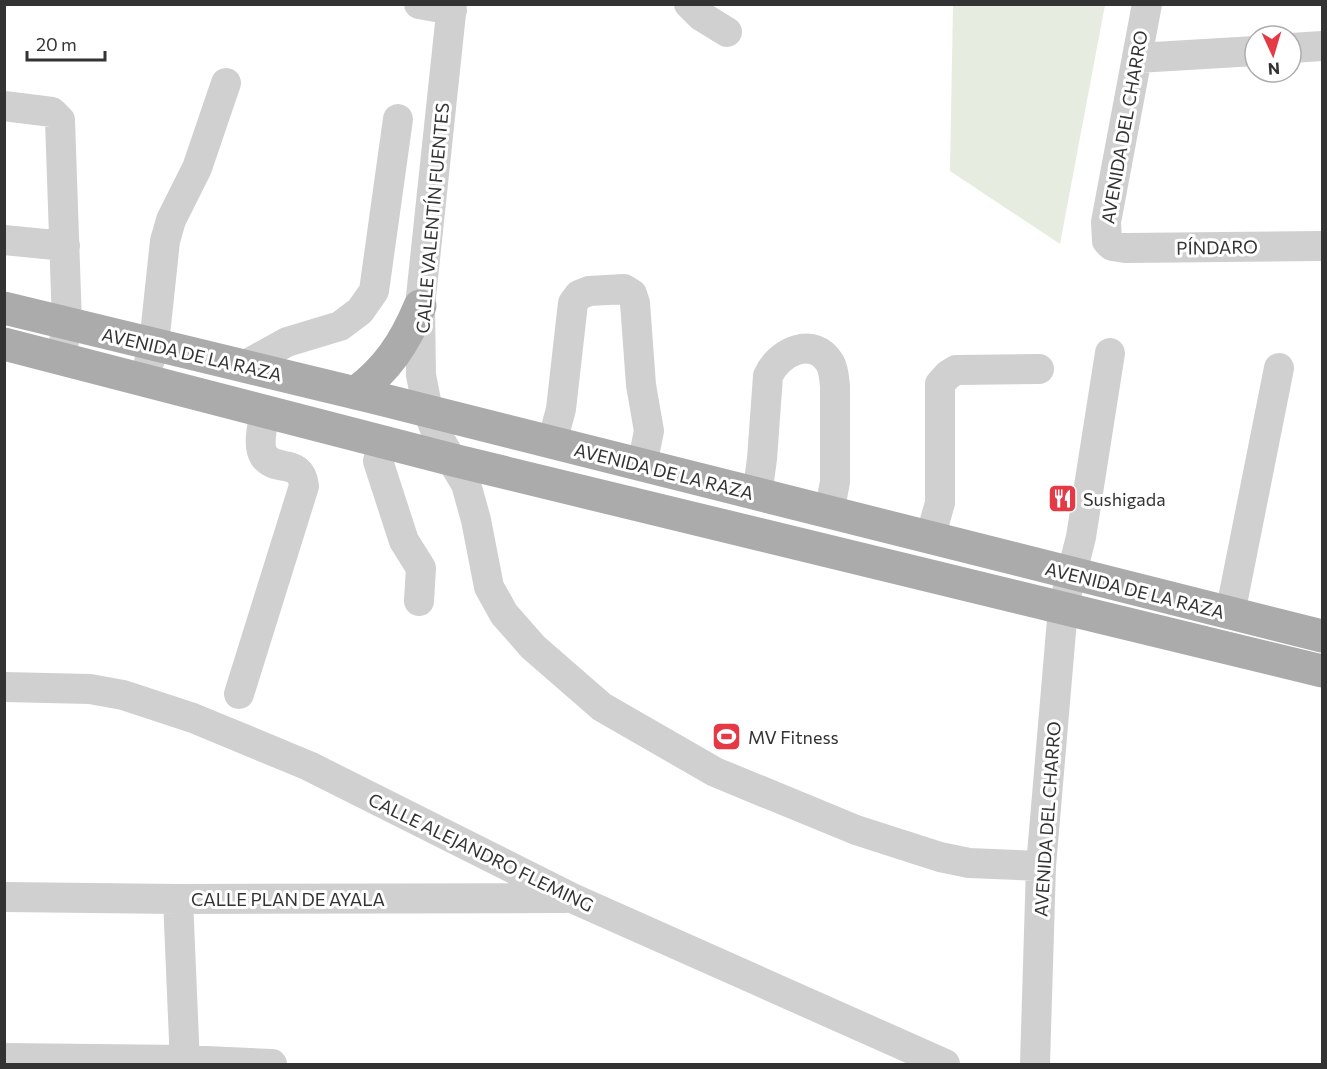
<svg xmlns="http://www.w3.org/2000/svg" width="1327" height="1069" viewBox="0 0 1327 1069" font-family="Commissioner,sans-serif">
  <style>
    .green { fill: #e6ecdf }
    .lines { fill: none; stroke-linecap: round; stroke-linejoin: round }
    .minor { stroke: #d0d0d0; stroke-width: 30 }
    .major { stroke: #ababab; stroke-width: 33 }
    .labels { text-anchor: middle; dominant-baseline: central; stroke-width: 6; stroke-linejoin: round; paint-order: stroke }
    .street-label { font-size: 18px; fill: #333; stroke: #fff }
    .poi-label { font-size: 18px; fill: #333; stroke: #fff; text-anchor: start }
  </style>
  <rect width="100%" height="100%" fill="#fff"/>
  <path class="green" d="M953,5H1105L1060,244L950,171Z"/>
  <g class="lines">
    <path class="minor" d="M419,4L452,10
      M452,4L420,306L421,375L428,411L437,435L466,484L476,520L489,587L504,614L533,647L602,707L715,772L856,830L940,857L969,863L1041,866
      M689,4L701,16L727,32
      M1147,4L1106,222L1107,241L1112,246L1125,248L1322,246
      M1291,48L1322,46
      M1137,58L1255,51
      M4,106L52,112L60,120L67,324L61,359
      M4,240L65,246
      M244,366L287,342L340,326L360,311L374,291L398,119
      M144,381L154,344L165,241L171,220L197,168L226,83
      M383,442L378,461L404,541L421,568L419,601
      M552,443L561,409L573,303L579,295L589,291L624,289L632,294L635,303L641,385L649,431L642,465
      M757,495L762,459L768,376C778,352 814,335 830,363C834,370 834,378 835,386V482L829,513
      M930,538L940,503V384L948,375L956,370L1039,369
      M1230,614L1279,368
      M4,687L90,689L123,695L193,718L309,766L572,898L945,1064
      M239,694L304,486C301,457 276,473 264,456C257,445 263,423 265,412
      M4,897L178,899L565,898
      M178,899L185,1064
      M4,1058L185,1060L272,1064
      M1035,1064L1041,866L1063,608L1081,537L1110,353"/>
    <path class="major" d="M4,308L372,397L1322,636
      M4,344L453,460L1322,671
      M355,393C387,370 405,342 420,306"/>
  </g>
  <defs>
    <symbol id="restaurant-square" viewBox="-11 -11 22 22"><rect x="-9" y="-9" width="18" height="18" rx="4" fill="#e63946" stroke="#fff"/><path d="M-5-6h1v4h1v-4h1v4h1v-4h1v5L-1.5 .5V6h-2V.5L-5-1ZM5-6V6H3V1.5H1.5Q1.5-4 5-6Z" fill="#fff"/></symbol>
    <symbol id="stadium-square" viewBox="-11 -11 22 22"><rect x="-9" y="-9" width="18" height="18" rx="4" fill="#e63946" stroke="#fff"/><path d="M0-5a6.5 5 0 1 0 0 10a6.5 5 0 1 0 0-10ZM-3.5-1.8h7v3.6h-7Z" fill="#fff"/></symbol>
  </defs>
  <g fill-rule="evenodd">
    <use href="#restaurant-square" x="1046" y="482" width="33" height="33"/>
    <use href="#stadium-square" x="710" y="720" width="33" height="33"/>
  </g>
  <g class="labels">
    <g class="street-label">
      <text transform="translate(1124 127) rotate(-80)">AVENIDA DEL CHARRO</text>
      <text transform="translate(432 218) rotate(-85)">CALLE VALENTÍN FUENTES</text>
      <text transform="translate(1217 247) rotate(-1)">PÍNDARO</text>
      <text transform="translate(192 354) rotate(13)">AVENIDA DE LA RAZA</text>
      <text transform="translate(664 471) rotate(14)">AVENIDA DE LA RAZA</text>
      <text transform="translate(1135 590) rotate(14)">AVENIDA DE LA RAZA</text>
      <text transform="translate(1047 819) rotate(-86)">AVENIDA DEL CHARRO</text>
      <text transform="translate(481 852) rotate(26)">CALLE ALEJANDRO FLEMING</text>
      <text x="288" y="899">CALLE PLAN DE AYALA</text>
    </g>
    <g class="poi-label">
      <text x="1083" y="499">Sushigada</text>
      <text x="748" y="737">MV Fitness</text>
    </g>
  </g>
  <rect width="1327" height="1069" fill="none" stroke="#333333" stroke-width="12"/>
  <g transform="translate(1273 54) rotate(176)"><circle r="28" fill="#ffffff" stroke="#adadad" stroke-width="1.5"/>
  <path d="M0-4.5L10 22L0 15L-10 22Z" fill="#e63946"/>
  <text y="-9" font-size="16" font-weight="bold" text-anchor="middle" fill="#333333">N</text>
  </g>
  <path d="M27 51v9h78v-9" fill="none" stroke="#333333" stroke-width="3"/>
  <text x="36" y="51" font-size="18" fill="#333333" stroke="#ffffff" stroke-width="4.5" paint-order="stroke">20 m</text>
</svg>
